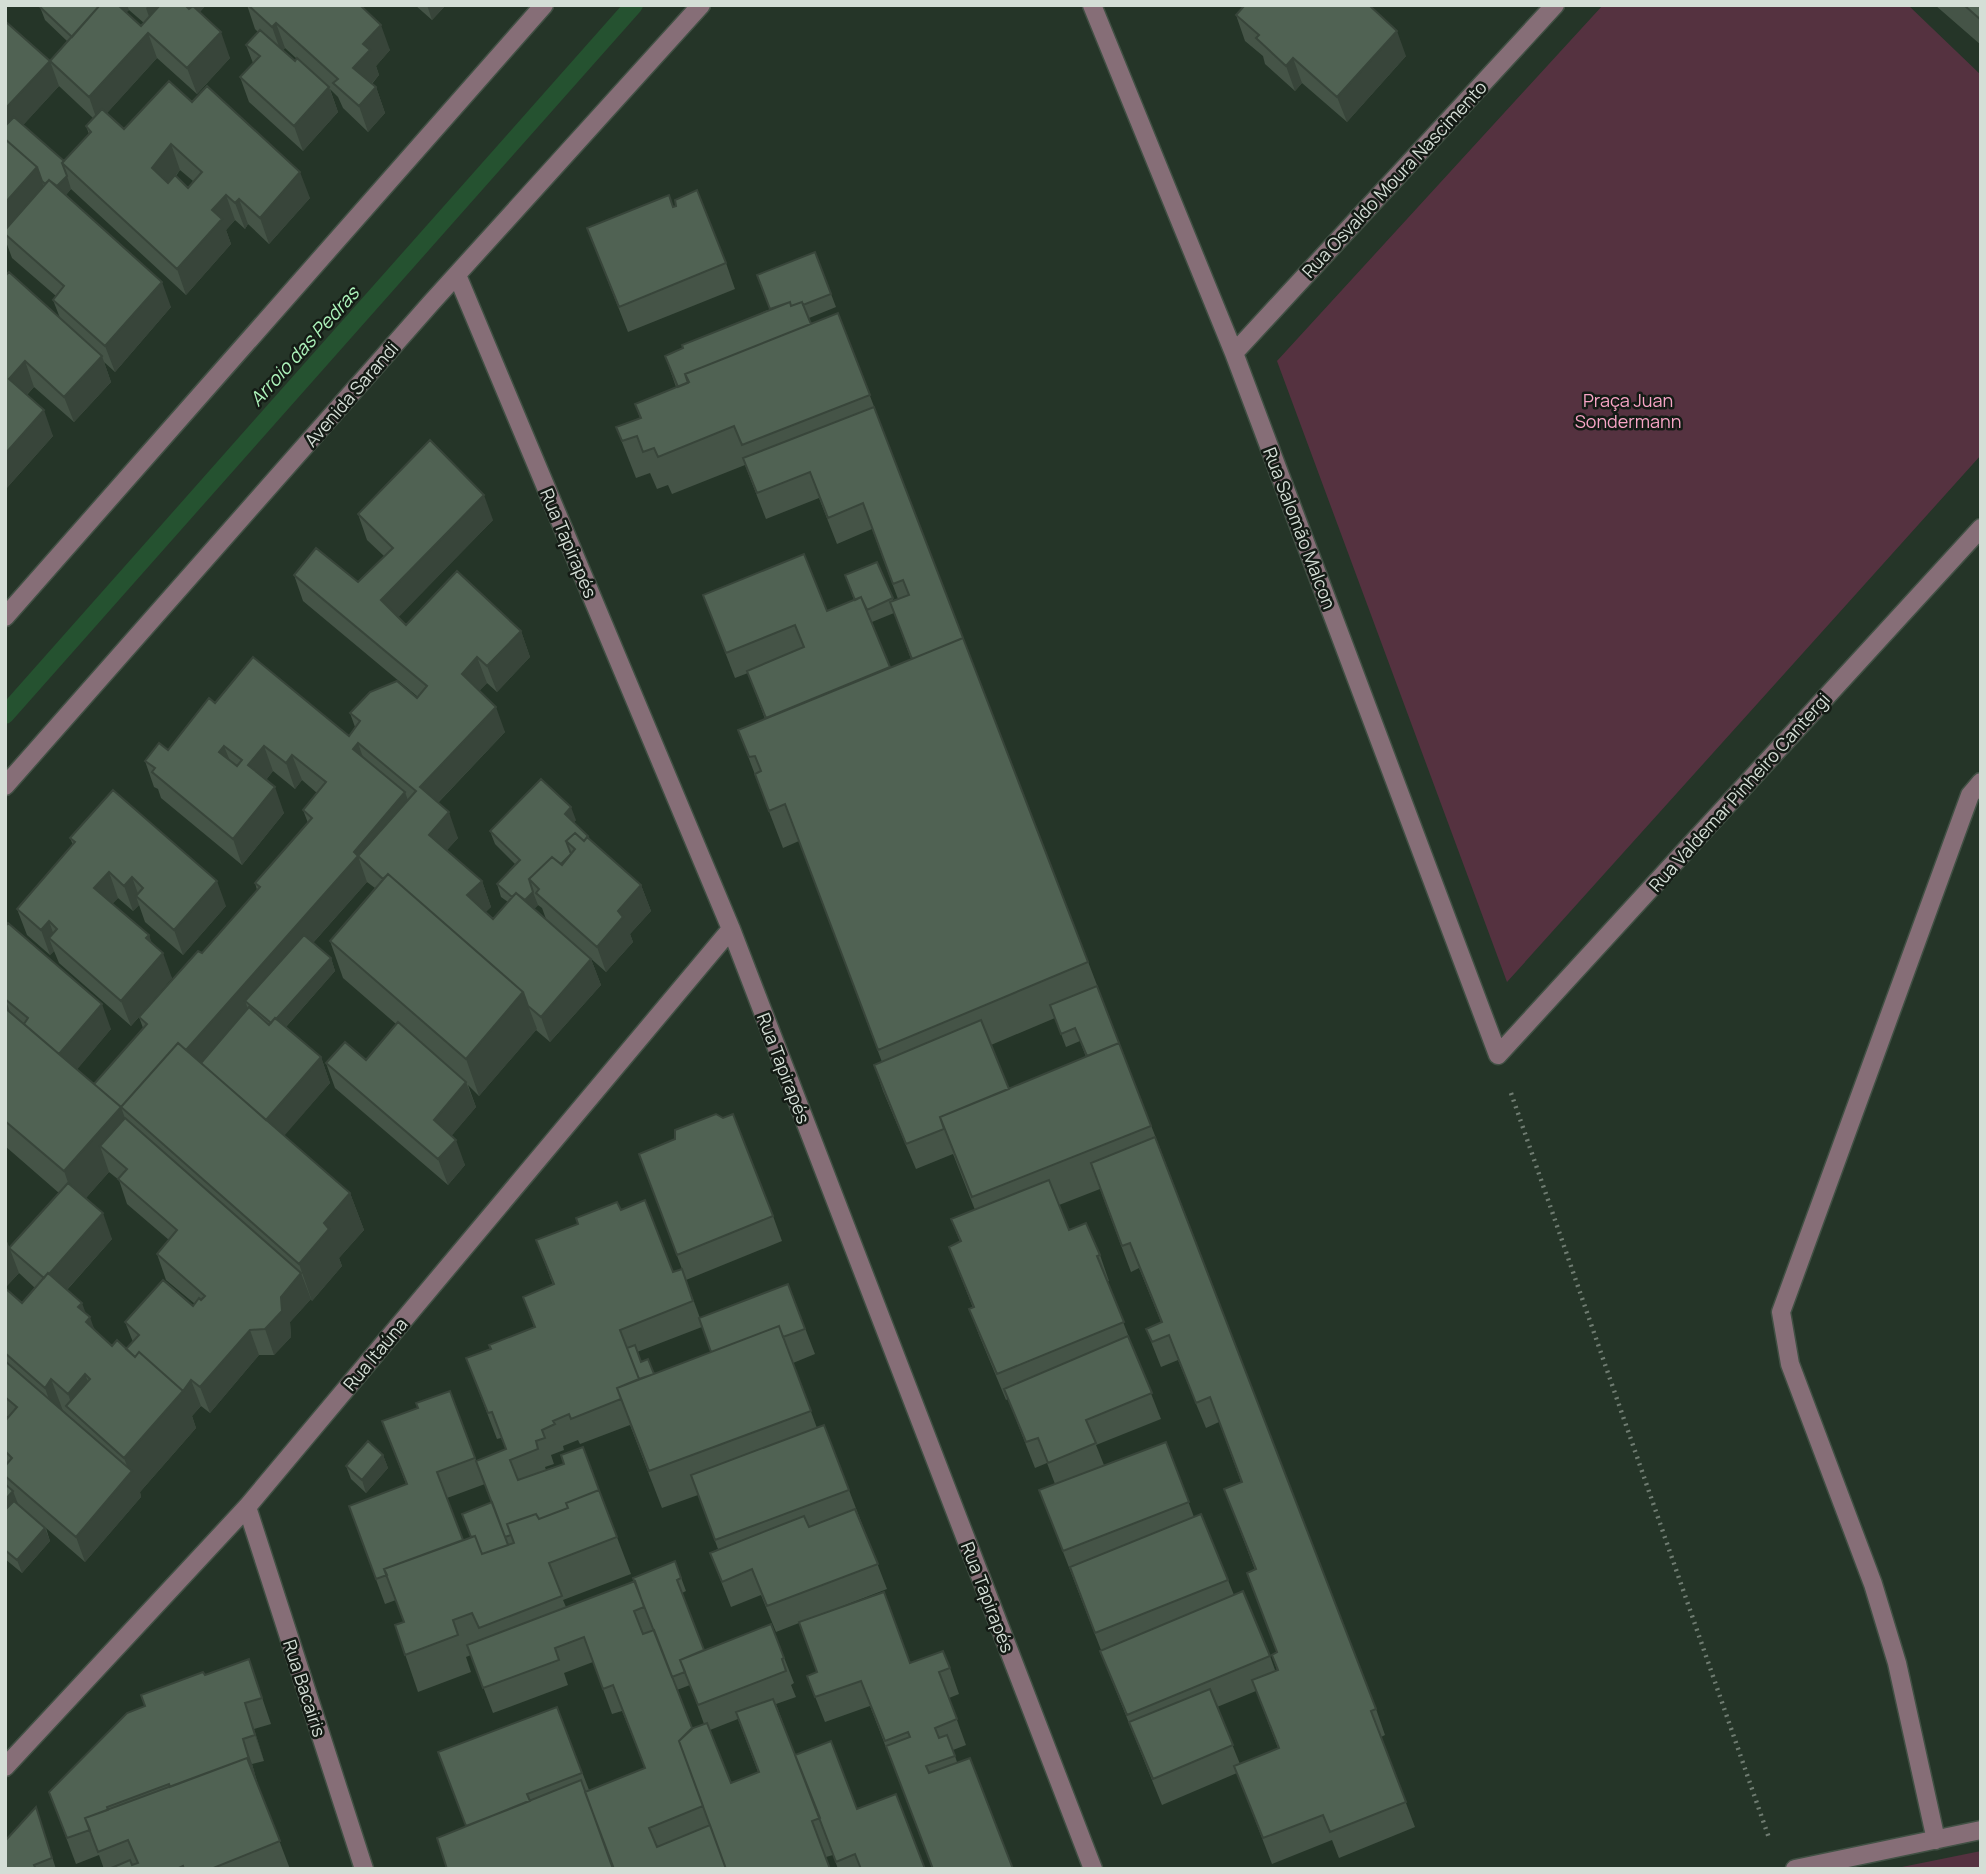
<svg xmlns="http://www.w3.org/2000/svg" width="1986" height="1874" viewBox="0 0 1986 1874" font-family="Manrope,sans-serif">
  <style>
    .green { fill: #553240 }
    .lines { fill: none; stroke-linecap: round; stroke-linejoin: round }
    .stream { stroke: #255230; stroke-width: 18 }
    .minor-casing { stroke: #415044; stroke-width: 21 }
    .path { stroke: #6f7c71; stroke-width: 4.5; stroke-dasharray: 2 5; stroke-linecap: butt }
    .minor { stroke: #866e77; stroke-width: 18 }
    .wall { fill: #455447; fill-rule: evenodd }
    .shaded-wall { fill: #38453a }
    .building { fill: #506253; stroke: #38453a; stroke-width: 2; fill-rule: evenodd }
    .labels { text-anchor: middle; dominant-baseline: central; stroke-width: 5; stroke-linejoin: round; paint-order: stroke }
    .street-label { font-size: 18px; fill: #d4ded6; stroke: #141b15 }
    .park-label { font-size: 18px; fill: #f8a5c6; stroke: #141b15 }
    .water-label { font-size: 19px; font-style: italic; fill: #adf4bb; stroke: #141b15 }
  </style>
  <rect width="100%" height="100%" fill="#253528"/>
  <path class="green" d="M1603,5H1908L1981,75V455L1507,982L1277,361Z
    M1981,1851V1869H1892Z"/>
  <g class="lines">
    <path class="stream" d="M5,715L634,5"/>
    <defs>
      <path id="minor" d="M1092,5L1234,353L1498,1055L1981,528
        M457,275L731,929L1093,1869
        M1234,353L1555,5
        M5,617L544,5
        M5,786L431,303L701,5
        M247,1507L364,1869
        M5,1767L247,1507L731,929
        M1936,1840L1897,1663L1873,1584L1790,1364L1781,1312L1970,795L1981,782
        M1795,1869L1981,1830"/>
    </defs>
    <use href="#minor" class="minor-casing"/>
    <path class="path" d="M1511,1093L1769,1838"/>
    <use href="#minor" class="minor"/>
  </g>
  <path class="wall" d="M42,5H206L200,12L230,58L197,94L157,58L107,113L124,129L192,102L310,198L269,244L248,224L245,229L235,220L226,230L231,244L186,295L71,189L66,195L171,307L115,372L104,362L111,382L74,422L34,387L27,395L53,436L5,490V276L60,318L53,300L56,296L12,258L5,239V21L50,61L67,41L45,20L40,7ZM129,10L144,23L141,26L126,12ZM59,86L93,118L86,126L89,134L64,161L23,125ZM180,170L193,181L188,188L176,176Z
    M247,5H360L390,50L376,66L379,75L372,84L376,87L385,113L368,132L343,108L338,97L330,89L338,112L303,151L249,102L240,77L253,63L246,45L258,32L255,29ZM285,48L297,59L295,61L283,50Z
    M415,5H446L432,20Z
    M1935,5H1981V45Z
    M1236,15L1406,56L1347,122L1302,83L1295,91L1265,64L1263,56L1245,41Z
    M673,207L726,263L735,289L628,332L587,228Z
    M815,252L836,307L809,318L811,324L838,313L1376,1709L1385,1735L1381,1737L1415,1827L1339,1858L1332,1840L1272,1864L1237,1773L1162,1805L1110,1676L1100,1651L1101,1650L1039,1490L1055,1484L1047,1463L1035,1468L1008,1399L1006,1400L979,1335L969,1309L973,1308L949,1247L960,1242L951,1219L975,1210L953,1154L916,1169L883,1091L874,1065L882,1062L799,841L783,848L738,730L765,719L748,673L735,678L703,595L827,611L854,600L845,575L877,562L893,600L898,599L872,529L837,544L819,498L766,519L745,465L672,494L668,485L657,489L650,473L636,478L616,427L640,418L635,404L676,387L665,356L770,309ZM894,613L911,659L890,668L872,622ZM1055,1018L1066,1047L1080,1041L1086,1057L1009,1089L991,1045ZM1100,1189L1131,1272L1139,1268L1161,1322L1146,1329L1161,1367L1178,1360L1206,1428L1219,1422L1241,1482L1224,1489L1255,1570L1277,1653L1272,1655L1277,1670H1275L1270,1656L1234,1595L1228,1580L1194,1517L1166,1442L1104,1465L1096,1445L1161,1419L1107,1281H1109L1100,1255L1069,1230L1059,1205ZM1256,1691L1278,1748L1240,1764L1217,1707Z
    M358,514L493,520L398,617L406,625L521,631L530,657L497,692L487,683L479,691L505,732L438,803L458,838L447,850L482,881L491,907L485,912L493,919L508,902L501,897L497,884L515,864L495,844L490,831L576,820L574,822L588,836L590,839L641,885L651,911L630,934L633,942L606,972L546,919L542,908L538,905L534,909L591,959L601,985L550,1042L536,1030L479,1096L468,1085L476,1107L451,1136L465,1165L448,1185L335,1088L326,1063L366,1060L396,1024L343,978L330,941L375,888L367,882L313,943L331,958L335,971L286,1027L321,1057L330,1083L284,1135L350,1193L364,1230L339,1258L342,1266L312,1301L311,1299L290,1322L291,1337L274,1355H259L210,1413L201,1406L192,1416L196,1428L140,1492L141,1497L85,1562L46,1528L50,1541L22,1573L5,1559V1421L8,1417L5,1414V1236L9,1248L59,1193L5,1146V927L111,1029L77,1069L94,1084L143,1028L139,1017L131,1026L59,963L54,951L50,955L27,935L17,909L73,845L70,838L226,906L183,955L145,922L139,905L133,911L118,898L112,904L149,935L151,943L172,978L142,1013L202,953L257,890L255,883L308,823L303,810L317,793L302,780L295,789L273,771L266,780L284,813L242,865L161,798L158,789L154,787L145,761L168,750L215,703L349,736L355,727L350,713L417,698L418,697L303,601L294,575L358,582L384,556L367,540ZM109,1172L119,1180L127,1204L169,1240L157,1254L166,1280L195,1304L193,1306L125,1322L133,1342L126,1349L112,1346L95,1330L86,1314L67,1290L112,1239L86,1198ZM19,1273L35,1288L22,1303L5,1288Z
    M639,1154L773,1216L782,1241L686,1280L700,1318L788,1284L815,1354L793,1363L817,1428L824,1425L887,1589L835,1609L910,1663L950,1668L959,1694L949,1698L966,1745L953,1750L957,1762L933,1869L870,1706L825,1722L807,1676L817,1672L799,1623L776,1632L761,1595L731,1607L710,1553L718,1549L698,1495L662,1508L630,1425L580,1444L578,1440L563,1446L564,1450L551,1455L554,1464L545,1467L546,1470L599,1490L631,1574L563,1600L566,1607L634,1581L675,1561L686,1591L682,1593L704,1650L771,1624L794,1683L791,1685L796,1697L776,1704L795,1755L925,1869H838L833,1855L826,1857L830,1869L465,1826L557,1707L589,1790L645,1768L622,1711L612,1714L593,1662L564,1673L568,1685L493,1713L471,1655L466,1657L471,1672L418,1692L395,1625L404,1622L396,1600L385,1604L349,1506L406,1484L382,1421L418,1408L450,1391L485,1484L447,1498L463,1540L471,1537L492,1502L506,1449L501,1438L497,1439L466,1358L490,1349L489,1345L534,1327L523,1297L553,1285L536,1240L621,1210L673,1272L682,1269ZM702,1327L711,1352L654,1374L641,1362L637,1352ZM690,1685L704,1724L692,1728L677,1690ZM738,1719L758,1772L731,1783L710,1730Z
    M383,1455L388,1468L366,1493L351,1479L346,1466Z
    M249,1659L271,1724L254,1729L264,1761L252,1764L258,1785L290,1869H104L99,1855L76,1864L49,1792L145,1707L205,1675Z
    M36,1807L56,1869H5Z"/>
  <path class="shaded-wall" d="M112,5H127L129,10L118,22Z
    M149,5H170L155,34L146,8Z
    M181,5H206L188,25Z
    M427,5H446L432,20Z
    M276,23L285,48L281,52L272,27Z
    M381,25L390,50L376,66L379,75L363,93L353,68L363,44Z
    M1397,31L1406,56L1347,122L1337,97Z
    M221,32L230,58L197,94L187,68Z
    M148,33L157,58L98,123L89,97Z
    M1293,58L1302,83L1295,91L1286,66Z
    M50,61L59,86L5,145V109Z
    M329,87L338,112L303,151L294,126Z
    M376,87L385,113L368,132L359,106Z
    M171,144L180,170L161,193L152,168Z
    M37,167L46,193L5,234V203Z
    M300,172L310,198L269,244L260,218Z
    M67,176L71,189L58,204L53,191Z
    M226,195L235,220L226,230L231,244L186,295L177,269L212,210Z
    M239,199L248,224L245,229L235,203Z
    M162,282L171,307L115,372L105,346Z
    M102,356L111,382L74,422L64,397Z
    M25,361L34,387L18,404L9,379Z
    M44,410L53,436L5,490V454Z
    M484,495L493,520L390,626L381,600Z
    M521,631L530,657L497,692L487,666Z
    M477,657L487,683L471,700L462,674Z
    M496,707L505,732L429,812L420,787Z
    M358,743L367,769L353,749Z
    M224,746L234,771L219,752Z
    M264,746L273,771L257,791L248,765Z
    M292,755L302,780L295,789L286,763Z
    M275,787L284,813L242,865L233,839Z
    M405,792L414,817L358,856L367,882L254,1009L245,1001L250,1014L200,1070L129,1114L354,852Z
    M571,807L576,820L570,827L565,814Z
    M449,812L458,838L438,860L429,835Z
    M109,872L118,898L103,913L94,888Z
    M132,877L140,899L136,896L139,905L133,911L124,886Z
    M217,881L226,906L183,955L174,930Z
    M482,881L491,907L477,921L467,895Z
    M641,885L651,911L630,934L633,942L606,972L597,947L618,911Z
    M533,892L538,905L525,918L521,905Z
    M49,921L57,944L49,938L54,951L50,955L41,930Z
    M149,935L157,959L163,953L172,978L131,1026L121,1001Z
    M331,958L335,971L277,1037L272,1024Z
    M591,959L601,985L550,1042L541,1017Z
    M523,992L537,1029L479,1096L466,1059Z
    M5,999L15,1024L5,1032Z
    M102,1004L111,1029L65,1084L55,1059Z
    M321,1057L330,1083L272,1150L263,1124Z
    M466,1082L476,1107L443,1146L434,1120Z
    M121,1107L134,1144L100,1146L109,1172L77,1208L64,1171Z
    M456,1140L465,1165L448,1185L438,1159Z
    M350,1193L364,1230L339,1258L342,1266L312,1301L299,1264L324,1223Z
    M103,1213L112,1239L54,1304L45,1279Z
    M5,1236L19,1273L5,1288Z
    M301,1273L311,1299L290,1322L291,1337L274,1355L265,1329L281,1297Z
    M82,1303L88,1319L90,1317L103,1354L78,1307Z
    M250,1330L259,1355L210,1413L200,1387Z
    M85,1374L99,1411L75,1414L68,1394Z
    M51,1379L65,1416L58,1425L45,1388Z
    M191,1380L201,1406L192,1416L196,1428L140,1492L141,1497L85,1562L76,1537L130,1474L124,1458Z
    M383,1455L388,1468L366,1493L362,1480Z
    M13,1491L18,1504L5,1519V1500Z
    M45,1528L50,1541L22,1573L17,1560Z
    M245,1703L254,1729L264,1761L255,1735Z
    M243,1739L252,1764L261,1795L252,1769Z"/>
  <path class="building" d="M42,5H100L72,37L40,7Z
    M100,5H118L141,26L160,5H185L189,9L193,6L221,32L187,68L148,33L89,97L50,61L5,109V21L50,61Z
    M248,5H360L381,25L363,44L370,50L353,68L376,87L359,106L333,83L338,79L276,23L272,27Z
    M1245,5H1369L1397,31L1337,97L1293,58L1286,66L1256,38L1259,35L1236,15Z
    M1964,5H1981V20Z
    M260,30L295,61L297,58L329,87L294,126L240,77L260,56L246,45Z
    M169,81L192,102L207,86L300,172L260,218L239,199L235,203L226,195L212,210L222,219L177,269L62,163L91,132L86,126L102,109L124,129ZM171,144L202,172L188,188L175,175L168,183L152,168Z
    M14,117L64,161L62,163L67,176L57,186L49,180L45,184L42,181L37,167L5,139V126Z
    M5,139L37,167L5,203Z
    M49,180L162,282L105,346L53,300L64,286L5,234V230Z
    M697,190L726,263L619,307L587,228L669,195L673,207L676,206L675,200Z
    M815,252L831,294L803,305L802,302L791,306L790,302L770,309L757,275Z
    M9,272L102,356L64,397L25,361L9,379L44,410L5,454V276Z
    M790,302L791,306L802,302L811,324L685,374L688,383L678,387L665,356L683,348L682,345Z
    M838,313L870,395L742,445L734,426L658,457L654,448L643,452L637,436L622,441L616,427L641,418L635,404L689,382L685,374Z
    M874,407L963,638L912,659L890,602L909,595L903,580L893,584L863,503L828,518L810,472L757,493L743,458Z
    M430,440L484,495L381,600L406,625L457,571L521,631L487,666L477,657L462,674L496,707L420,787L449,812L429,835L482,881L467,895L493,919L516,893L591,959L541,1017L528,1006L523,992L388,874L383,879L358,856L416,791L358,743L353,749L405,792L354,852L358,856L186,1050L178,1043L121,1107L94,1084L147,1024L139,1017L198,951L202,953L260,887L255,883L312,818L303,810L326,782L292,755L286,763L264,746L248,765L275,787L233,839L152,772L155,768L145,761L159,743L168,750L209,698L215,703L253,657L349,736L360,721L350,713L370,692L397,681L417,698L427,686L294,575L316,548L358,582L393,548L358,514ZM224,746L242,760L237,766L219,752Z
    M804,554L827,611L861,597L890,667L766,718L747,671L804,647L795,625L726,653L703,595Z
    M877,562L893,598L867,610L861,597L855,600L845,575Z
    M963,638L1088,962L878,1050L785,804L769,811L755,774L761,771L755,756L749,757L738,730Z
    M541,779L571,807L565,814L588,836L584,841L575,833L566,841L571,854L561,864L552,857L529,879L533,892L525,900L516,893L512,897L497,884L520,860L490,831Z
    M113,790L217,881L174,930L136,896L143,888L132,877L124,886L109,872L94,888L149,935L146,938L163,953L121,1001L49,938L57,929L49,921L41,930L17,909L75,842L70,838Z
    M575,833L584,841L587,837L641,885L618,911L623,917L597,947L536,893L539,889L529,879L552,857L562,865L575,849L566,841Z
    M388,874L523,992L466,1059L330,941Z
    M8,923L102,1004L59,1054L24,1024L28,1018L5,999V927Z
    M304,935L331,958L276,1019L275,1018L271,1023L245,1001Z
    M1097,986L1119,1043L1087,1056L1075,1028L1061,1034L1050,1005Z
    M249,1007L269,1025L275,1018L321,1057L266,1120L201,1063Z
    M5,1008L121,1107L64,1171L5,1121Z
    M981,1020L1009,1089L940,1117L944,1129L906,1144L874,1065Z
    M398,1022L466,1082L434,1120L456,1140L438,1159L326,1063L345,1042L366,1060Z
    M178,1043L350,1193L324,1223L329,1229L299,1264L121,1107Z
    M1119,1043L1151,1126L972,1197L940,1117Z
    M716,1114L723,1118L733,1114L773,1216L677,1255L639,1154L675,1139V1130Z
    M125,1118L301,1273L281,1297L282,1311L265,1329L250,1330L200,1387L191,1380L183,1391L139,1352L135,1357L126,1349L139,1335L125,1322L163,1280L193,1306L199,1298L201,1300L205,1296L157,1254L177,1230L118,1179L127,1169L100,1146Z
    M1155,1137L1376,1709L1371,1711L1406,1802L1330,1832L1323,1815L1263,1838L1234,1766L1279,1748L1252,1680L1278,1670L1272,1655L1277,1652L1247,1573L1256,1569L1224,1489L1242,1482L1210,1397L1196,1403L1169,1335L1152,1342L1146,1329L1162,1322L1130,1243L1122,1246L1091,1163Z
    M1049,1180L1069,1230L1086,1223L1100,1255L1097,1256L1124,1322L997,1374L969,1309L974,1307L949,1247L961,1241L951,1219Z
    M68,1183L103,1213L49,1274L48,1273L44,1278L9,1248Z
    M645,1200L673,1272L682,1269L693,1301L620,1330L639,1379L617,1388L621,1399L571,1419L569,1414L553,1421L555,1424L542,1430L545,1438L536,1441L538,1449L510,1460L518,1480L564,1464L561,1455L583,1447L599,1490L566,1503L568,1508L539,1519L536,1514L507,1524L511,1535L505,1537L476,1461L506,1449L492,1412L488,1413L466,1358L491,1349L489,1345L535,1327L523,1297L554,1284L536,1240L578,1224L576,1218L617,1202L621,1210Z
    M48,1273L82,1303L78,1307L90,1317L86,1322L112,1346L117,1340L135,1357L139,1352L183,1391L124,1458L66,1406L90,1379L85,1374L68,1394L51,1379L45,1388L5,1353V1288L22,1303Z
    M788,1284L805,1329L783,1337L779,1326L711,1352L699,1318Z
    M779,1326L811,1411L649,1471L617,1388Z
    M1128,1336L1152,1393L1086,1420L1096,1443L1048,1463L1038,1438L1026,1442L1004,1389Z
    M635,1345L641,1362L648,1359L654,1374L639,1379L627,1348Z
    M5,1361L132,1471L76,1537L5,1476V1466L12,1458L5,1451V1421L17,1407L5,1397Z
    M450,1391L475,1458L437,1472L463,1540L384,1569L387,1575L376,1579L349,1506L407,1484L382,1421L418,1408L416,1403Z
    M824,1425L849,1490L715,1540L691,1475Z
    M368,1441L383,1455L362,1480L346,1466Z
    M1166,1442L1189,1502L1063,1551L1039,1490Z
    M5,1484L13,1491L5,1500Z
    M599,1490L617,1537L549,1563L562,1596L479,1628L472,1613L453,1620L458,1635L405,1655L395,1625L404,1622L384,1569L475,1536L482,1554L514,1543L507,1524L536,1514L539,1519L568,1508L566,1503Z
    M14,1501L45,1528L17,1560L5,1550V1510Z
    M492,1502L508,1545L482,1554L475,1536L471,1537L462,1514Z
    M855,1509L878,1564L767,1606L752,1569L722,1582L710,1553L804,1516L809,1527Z
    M1201,1514L1228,1580L1095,1633L1070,1567Z
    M675,1561L681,1578L677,1580L704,1650L680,1660L685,1672L672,1677L633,1578Z
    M635,1581L644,1607L634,1611L643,1634L654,1630L692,1728L679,1741L703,1806L649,1828L657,1847L710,1825L726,1869H614L585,1792L645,1768L613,1685L603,1689L584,1637L555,1648L559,1660L483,1688L467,1645Z
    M1243,1591L1270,1656L1127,1715L1100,1651Z
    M884,1592L910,1663L943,1651L950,1668L939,1672L957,1719L935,1728L939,1738L947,1735L955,1756L926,1766L929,1773L970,1758L1013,1869H933L886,1746L910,1737L908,1732L885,1741L861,1681L815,1697L807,1676L817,1672L799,1622Z
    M771,1624L784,1658L782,1659L786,1671L698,1705L680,1660Z
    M249,1659L262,1698L245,1703L255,1735L243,1739L251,1766L247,1758L170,1787L169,1784L107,1807L108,1810L85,1818L90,1830L67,1838L49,1792L127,1713L145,1706L141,1695L203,1672L205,1675Z
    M1210,1689L1233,1745L1153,1779L1129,1722Z
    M773,1699L820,1818L812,1821L830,1869H726L679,1741L693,1728L707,1723L731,1783L759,1772L736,1712Z
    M557,1707L582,1773L527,1794L530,1801L466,1826L438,1752Z
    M831,1741L857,1809L896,1794L925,1869H861L855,1854L836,1862L795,1755Z
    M247,1758L280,1841L211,1869H184L183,1866L177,1869H109L130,1860L132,1865L138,1863L128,1840L98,1852L85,1818Z
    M581,1780L613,1869H447L437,1838Z
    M36,1807L52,1858L34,1865L36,1869H5V1841Z"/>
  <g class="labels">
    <g class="street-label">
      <text transform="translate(1394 179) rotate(-47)">Rua Osvaldo Moura Nascimento</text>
      <text transform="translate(351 394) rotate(-49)">Avenida Sarandi</text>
      <text transform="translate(1300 528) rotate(69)">Rua Salomão Malcon</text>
      <text transform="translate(569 543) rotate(67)">Rua Tapirapés</text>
      <text transform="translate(1739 792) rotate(-48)">Rua Valdemar Pinheiro Cantergi</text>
      <text transform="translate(784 1068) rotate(69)">Rua Tapirapés</text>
      <text transform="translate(375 1354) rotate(-50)">Rua Itaúna</text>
      <text transform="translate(988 1597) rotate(69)">Rua Tapirapés</text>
      <text transform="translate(305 1688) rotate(72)">Rua Bacairis</text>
    </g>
    <g class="park-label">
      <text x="1628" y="400">Praça Juan<tspan x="1628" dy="21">Sondermann</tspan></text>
    </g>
    <g class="water-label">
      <text transform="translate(304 346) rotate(-48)">Arroio das Pedras</text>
    </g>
  </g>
  <rect width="1986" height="1874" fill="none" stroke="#d4ded6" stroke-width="14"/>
</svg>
